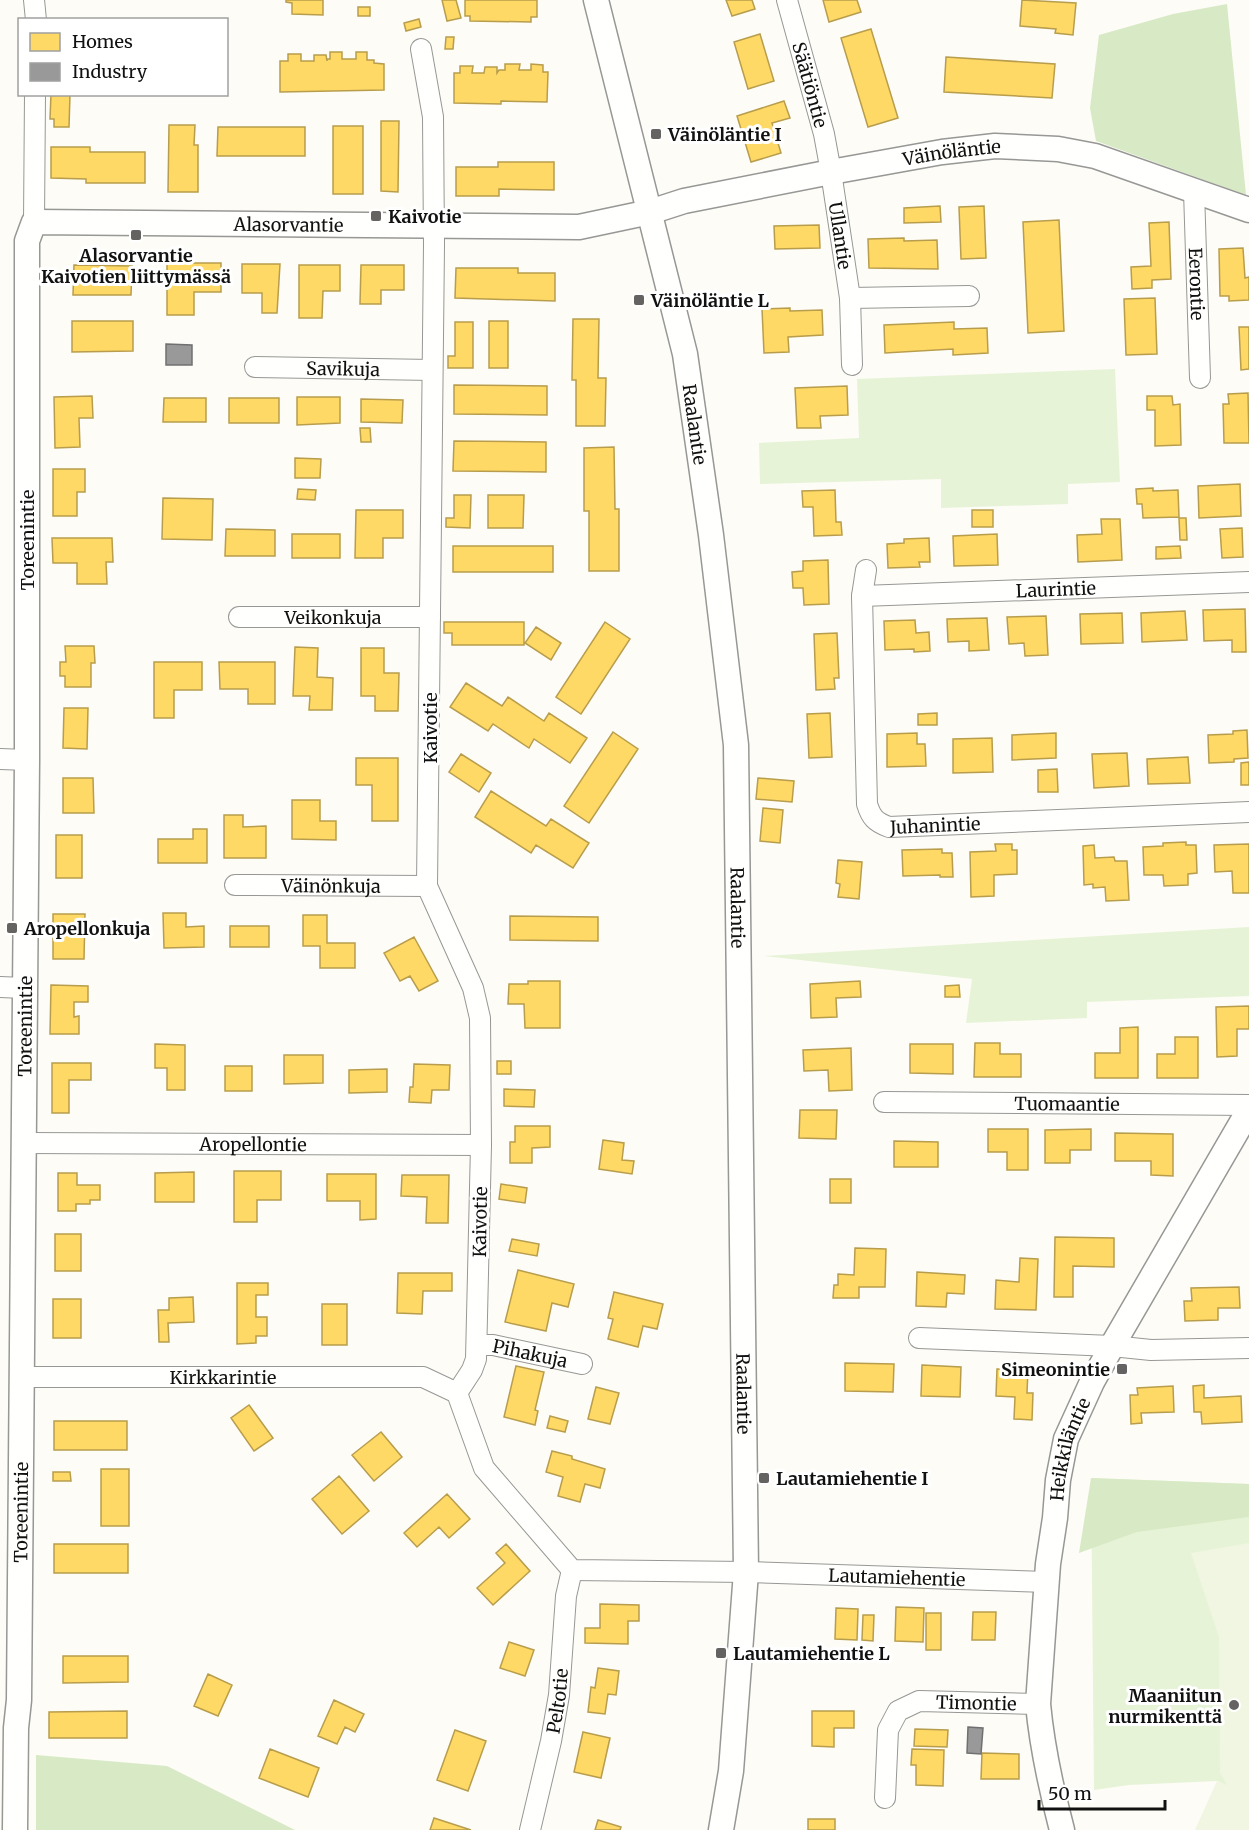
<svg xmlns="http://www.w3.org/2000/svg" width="1249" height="1830" viewBox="0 0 1249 1830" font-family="Merriweather,serif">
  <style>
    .green { fill: #e7f3d7 }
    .forest { fill: #d8eac5 }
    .pitch { fill: #f0f6e1 }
    .homes { fill: #ffd966; stroke: #b89d4c; stroke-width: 1.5 }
    .industry { fill: #999; stroke: #707070; stroke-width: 1.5 }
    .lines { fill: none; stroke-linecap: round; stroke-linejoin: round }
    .minor-casing { stroke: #979795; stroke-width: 22 }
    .tertiary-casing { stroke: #979795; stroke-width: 27 }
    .minor { stroke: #fffffe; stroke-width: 20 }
    .tertiary { stroke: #fffffe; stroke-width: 24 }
    .poi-dot { fill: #646362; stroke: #fff; stroke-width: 2 }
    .labels { text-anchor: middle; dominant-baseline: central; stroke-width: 6; stroke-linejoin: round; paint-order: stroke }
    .street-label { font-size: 18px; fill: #111; stroke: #fff }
    .poi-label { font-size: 18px; font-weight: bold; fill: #111; stroke: #fff; text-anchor: start }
  </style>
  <rect width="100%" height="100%" fill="#fdfcf7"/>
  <path class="green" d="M1115,369L1120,482L1068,484V504L941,508V479L760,484L759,443L859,438L857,379Z
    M1249,927V996L1087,1002V1018L966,1023L972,979L764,956Z
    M1091,1478L1249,1484V1796L1217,1781L1129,1785L1094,1790Z"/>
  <path class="forest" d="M1227,4L1246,195L1096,141L1090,108L1099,35L1173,14Z
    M1091,1478L1249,1484V1517L1137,1532L1079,1553Z
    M36,1755L167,1766L295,1830H36Z"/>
  <path class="pitch" d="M1249,1543V1830H1195L1217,1781L1227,1785L1220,1773L1219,1637L1191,1553Z"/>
  <path class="homes" d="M286,0H323V15L292,14V3L286,2Z
    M442,0H456L461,18L447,21Z
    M465,0H537V17H531V22L470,21V16H465Z
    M726,0H752L755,9L732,16Z
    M823,0H857L861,12L829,22Z
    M1022,0L1076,3L1073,35L1055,33L1056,29L1020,26Z
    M358,7H370V16H358Z
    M419,19L421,27L406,31L404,23Z
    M871,29L898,118L868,127L841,38Z
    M760,34L774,81L748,89L734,42Z
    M446,37H454L453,49H445Z
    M330,52H342V59H356V52H367V60H374V63L384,64V90L280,92V61H288V54H301V61H314V55H326L327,61V59H330Z
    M946,57L1055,64L1052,98L944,92Z
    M505,64H520L519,70H531V64L543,65V72H548L547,102L501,101V104L454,103V73H460V66H473L472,73H484L485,67H497V73L499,70H505Z
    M51,94H70L69,127H54V119H50Z
    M784,101L790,118L772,123L781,153L751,162L737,116Z
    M381,121H399L398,192L381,191Z
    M169,125H195L194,145H198V192H168Z
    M333,126H363V194H333Z
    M218,127H305V156H217Z
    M51,147H90V152H145V183H86V179L51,178Z
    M498,162H554V190L499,189V196H456V167H498Z
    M940,206L941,222L904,223V208Z
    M984,206L986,258L961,259L959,207Z
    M1059,220L1064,331L1028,333L1023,222Z
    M1169,222L1171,279L1152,280V288L1132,289L1131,267L1151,266L1149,223Z
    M819,225L820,248L775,249L774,226Z
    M904,238V241L937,240L938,269L869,268L868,239Z
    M1243,248L1245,278L1249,277V300L1229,301V296H1220L1219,249Z
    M167,263H221V292H194V315H167Z
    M242,264H280L277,313H262V293H242Z
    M74,265L132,266L131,295H73Z
    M299,265H340V291H323L322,318H299Z
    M361,265H404V290H381V304H360Z
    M456,268H518V273H555V301L455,298Z
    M1155,298L1157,354L1126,355L1124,299Z
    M790,308V311L822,310L823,335L788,337L789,352L764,353L762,309Z
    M573,319H599L598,378H606L605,426H576V380H572Z
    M72,321H133V351L72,352Z
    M489,321H508V368H489Z
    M455,322H473V368H448V356H455Z
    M954,322V329L987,328L988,353L953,355V349L885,353L884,325Z
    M1239,327H1249V369L1241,370Z
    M454,385L547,386V415L454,414Z
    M847,386L848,415L820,416L821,428H797L795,388Z
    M1248,393L1249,443H1224L1223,404H1229L1228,394Z
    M92,396L93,418H79L80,447L55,448L54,397Z
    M1147,396H1172L1173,405L1180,404L1181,445L1155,446V410H1147Z
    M297,397H340V423L297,425Z
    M164,398H206V422H163Z
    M229,398H279V423H229Z
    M361,399L403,400L402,423L361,422Z
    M360,428H370L371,442H361Z
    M454,441L546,442V472L453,471Z
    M614,447L615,509H619V571H589V511H584V448Z
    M295,458L321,459L320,478H295Z
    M53,469H85V492H77V516H53Z
    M1240,484L1241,516L1199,518L1198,486Z
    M1153,488V491L1178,490L1179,517L1143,518L1142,504H1137L1136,489Z
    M298,489L316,490L315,500L297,499Z
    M835,490L836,522H841L842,535L814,536L813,507H803L802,491Z
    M454,495H471L470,528L446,527V518H454Z
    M488,495H524L523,528H488Z
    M163,498L213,499L212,540L162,539Z
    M356,510H403V538H383V558H355Z
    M972,510H993V527H972Z
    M1179,518H1186L1187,540H1180Z
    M1101,519H1120L1122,560L1078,562L1077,535L1102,534Z
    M1242,528L1243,557L1222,558L1220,529Z
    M226,529L275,530V556H225Z
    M292,534H340V558H292Z
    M997,534L998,565L954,566L953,536Z
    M52,538H112L113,562H106L107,584H77V563H53Z
    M929,538L930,562H919L920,567L888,568L887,544L904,543V539Z
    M453,546H553V572H453Z
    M1180,546L1181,558L1156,559V547Z
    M828,560L829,604L804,605L803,588H793L792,572L803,571V561Z
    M1245,609L1246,652H1232V640L1204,641L1203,610Z
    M1185,611L1187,640L1142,642L1141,613Z
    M1122,613L1123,643L1081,644L1080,614Z
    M1046,616L1048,655L1025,656L1024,643L1009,644L1007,617Z
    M987,618L989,650L969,651V641L948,642L947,619Z
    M915,620L916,633L929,632L930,651L914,652V649L885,650L884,621Z
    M444,622H524V645H452V633H444Z
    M605,622L630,639L581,714L556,697Z
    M536,627L561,643L551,660L525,643Z
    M837,633L839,678H834L835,689L816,690L814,634Z
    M65,646H94L95,663H91V687H65V676H60V662H66Z
    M295,647L318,648L317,677L333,678L332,710H309L310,696H293Z
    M361,648H384V673H399L398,711H375V696H361Z
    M154,662H202V690H174V718H154Z
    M219,662H275V704H248V689H220Z
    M466,683L502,706L508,697L544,721L549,713L587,738L570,763L534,739L529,748L493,724L488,731L450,707Z
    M64,708H88L87,749L63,748Z
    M830,713L832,757L809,758L807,714Z
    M937,713V725H918V714Z
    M1247,730L1248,758L1234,759V762L1209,763L1208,735L1233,734V731Z
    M613,732L638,749L589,823L564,806Z
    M917,733V744H925L926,766L887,767V734Z
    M1056,733V758L1012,760V735Z
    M992,738L993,772L953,773V739Z
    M1127,753L1129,786L1094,788L1092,754Z
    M461,754L491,773L479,792L449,772Z
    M1188,757L1190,783L1148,784L1147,759Z
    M356,758H398V821H372V785H356Z
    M1249,762V785H1241V763Z
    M1057,769L1058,792H1038V770Z
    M63,778H93L94,813H63Z
    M758,778L794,781L792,802L756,799Z
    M491,791L546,826L551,819L589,843L573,868L536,845L531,853L475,817Z
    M292,800H320V821H336V840L292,839Z
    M763,808L783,810L780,843L760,841Z
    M224,815H243V827L266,826V858H224Z
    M193,829H207V863H158V839H193Z
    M56,835H82V878H56Z
    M1186,842V845H1196L1197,873L1188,874V885L1164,886L1163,875H1144L1143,847L1163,846V843Z
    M995,844H1012V850H1017V874L994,875V896L971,897L970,852L996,851Z
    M1249,844V893H1233L1232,871L1215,872L1214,845Z
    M1094,845L1095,858L1114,857L1115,861H1127L1129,900L1106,901L1105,887L1093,888V884L1084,885L1083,846Z
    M942,849V853H952L953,877H940V875L903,876L902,850Z
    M838,860L862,862L859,899L838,897L840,884L836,883Z
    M163,913H186V927L204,926V947L164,948Z
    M53,914H85L84,959H53Z
    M303,915H327V943H355V968H320V946H303Z
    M510,916L598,917V941L510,940Z
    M230,926H269V947H230Z
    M414,937L438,981L419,991L410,976L400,981L384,953Z
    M528,981H560V1028H525L524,1004H508L509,984H528Z
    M860,981L861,997L836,998L837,1017L811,1018L810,984Z
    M51,985L88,986V1002H74V1017L79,1016V1034H50Z
    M959,985L960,997H945V986Z
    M1249,1006V1029H1237V1056L1217,1057L1216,1007Z
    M1138,1027V1078H1095V1053H1120V1028Z
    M1175,1037H1198V1078H1157V1054H1175Z
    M975,1043H1000V1054H1021V1077H974Z
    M155,1044L185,1045V1090H167V1068H155Z
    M910,1044H953V1074L910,1073Z
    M851,1048L852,1090L829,1091L828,1070L804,1071L803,1050Z
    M284,1055H323V1083L284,1084Z
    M497,1061H511V1074H497Z
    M52,1063H91V1080H69V1113H52Z
    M414,1064L450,1065L449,1090H432L431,1103L409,1102L410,1087H413Z
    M225,1066H252V1091H225Z
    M387,1069V1092L349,1093V1070Z
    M504,1089L535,1090L534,1107L504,1106Z
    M800,1110H837L836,1139L799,1138Z
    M515,1126H550V1147L532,1148V1163H510V1142H515Z
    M988,1129H1028V1170H1007V1152H988Z
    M1091,1129V1150H1070V1163H1045V1130Z
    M1115,1133L1173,1134V1176L1151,1175V1161H1115Z
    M603,1140L624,1143L622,1160L634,1161L632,1174L599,1169Z
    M894,1141L938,1142V1167H894Z
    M234,1171H281V1200H257V1222H234Z
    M194,1172V1202H155V1173Z
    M58,1173H77V1185H100V1200H90V1204H76V1211H58Z
    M327,1174H376V1219L360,1220V1201H327Z
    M402,1175H449L448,1223H426L427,1197L401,1196Z
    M830,1179H851V1203H830Z
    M501,1184L527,1188L525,1203L499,1199Z
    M55,1234H81V1271H55Z
    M1055,1237L1114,1238V1267L1073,1266V1297H1054Z
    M512,1239L539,1244L537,1256L509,1251Z
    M855,1248L886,1249L885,1287H859V1298H833L834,1285H838V1274L854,1275Z
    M1020,1258L1038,1259L1036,1310L995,1309L996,1280L1019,1282Z
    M518,1270L574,1284L568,1307L552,1303L546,1331L505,1322Z
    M917,1272L965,1275L964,1294L947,1293L946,1307L916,1306Z
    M398,1273H452V1291H423L422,1314L397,1313Z
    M237,1283H268V1295H256V1317H267V1336H256V1343L237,1344Z
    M1239,1287L1240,1308H1218V1320L1185,1321L1184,1301H1192L1191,1288Z
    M614,1292L663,1304L657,1329L643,1326L638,1347L608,1339L613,1319L608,1318Z
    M193,1297L194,1322L168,1323L169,1342H159L158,1310H169V1298Z
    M53,1299H81V1338H53Z
    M322,1304H347V1345H322Z
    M845,1363L894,1364L893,1392L845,1391Z
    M922,1365L961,1367L960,1397L921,1396Z
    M516,1366L544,1372L535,1410L538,1411L535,1425L504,1417Z
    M997,1369H1028L1027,1393H1033L1032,1420L1014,1419L1015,1397L996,1396Z
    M1204,1385V1398L1241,1396L1242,1422L1202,1424L1201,1412H1194L1193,1386Z
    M1173,1386L1174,1412L1141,1413L1142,1423L1131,1424L1130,1395H1138L1137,1388Z
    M596,1387L619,1393L610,1424L588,1419Z
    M249,1405L273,1438L254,1451L231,1418Z
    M550,1416L568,1421L565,1432L547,1428Z
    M54,1421H127V1450H54Z
    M381,1432L402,1457L374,1481L352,1455Z
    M552,1451L572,1456V1459L605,1469L600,1488L585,1484L580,1502L558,1496L563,1477L546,1472Z
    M101,1469H129V1526H101Z
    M53,1472H70L71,1481H53Z
    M339,1476L369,1511L342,1534L312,1499Z
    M447,1494L470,1519L449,1538L439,1527L417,1547L404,1533Z
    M54,1544H128V1573H54Z
    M506,1544L530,1571L493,1605L477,1588L505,1563L496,1553Z
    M600,1604L639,1605V1621H628V1644L585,1643V1628H600Z
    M896,1607L924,1608L923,1642L895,1641Z
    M836,1608L858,1609L857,1640L835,1639Z
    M973,1612H996L995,1640H972Z
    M926,1613H941V1650H926Z
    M863,1615H874L873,1641L862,1640Z
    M509,1642L534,1650L525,1676L500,1668Z
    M63,1656H128V1682L63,1683Z
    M598,1668L619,1671L616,1695L608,1694L605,1714L588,1712L591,1687L595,1688Z
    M208,1674L232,1685L218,1716L194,1706Z
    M334,1700L364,1714L355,1732L345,1727L337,1744L318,1736Z
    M127,1711V1738H49V1712Z
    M812,1711H854V1728H834V1747L812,1746Z
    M915,1729L948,1730L947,1747L914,1746Z
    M455,1730L486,1741L468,1791L437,1780Z
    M583,1732L610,1738L601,1778L574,1772Z
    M270,1749L319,1768L308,1797L259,1778Z
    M912,1749L944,1750L943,1786L916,1785V1765H911Z
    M982,1753L1019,1754V1779H981Z
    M434,1818L471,1830H430Z
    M808,1819H835V1830H808Z
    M598,1820L621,1827L620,1830H595Z"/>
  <path class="industry" d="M166,344L192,345V365H166Z
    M968,1727L983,1728L981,1754L967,1753Z"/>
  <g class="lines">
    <defs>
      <g id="minor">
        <path d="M34,0L36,20"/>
        <path id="s1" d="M787,0L824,134L831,172L850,298L852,365"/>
        <path d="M421,49L433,117L434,245L427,886L473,988L480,1018L481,1145L476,1359L472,1370L457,1393"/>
        <path id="s2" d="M1194,191L1200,378"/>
        <path d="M34,222L35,94"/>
        <path d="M850,298L969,296"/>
        <path id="s3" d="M255,367L432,370"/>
        <path id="s4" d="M866,570L862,596L867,804C871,817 875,822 889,827L1249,812"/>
        <path id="s5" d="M862,596L1249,582"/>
        <path id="s6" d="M239,617H430"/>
        <path d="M0,759L27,760"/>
        <path id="s7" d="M235,885L427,886"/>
        <path d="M0,987L24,988"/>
        <path id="s8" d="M884,1102L1249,1105"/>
        <path id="s9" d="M25,1143L481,1145"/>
        <path d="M919,1338L1112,1346L1151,1350L1249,1348"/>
        <path id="s10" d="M477,1345H493L582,1364"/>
        <path id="s11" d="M22,1377H423L457,1393L484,1468L572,1570L746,1572L1047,1582"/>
        <path id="s12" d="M885,1798L888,1730L898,1711L919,1701L1038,1704"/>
        <path id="s13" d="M530,1830L551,1741L559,1695L566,1596L572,1570"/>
      </g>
      <g id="tertiary">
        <path id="s14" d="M596,0L685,354L711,535L736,745L746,1572L731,1771L721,1830"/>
        <path id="s15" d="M15,1830L16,1728L19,1700L27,760V241L34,222L579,227L650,212L684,201L831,172L942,152L995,146L1058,149L1095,156L1249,210"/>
        <path id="s16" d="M1062,1830C1051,1788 1042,1747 1038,1704L1048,1564L1055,1518L1058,1480L1066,1439L1092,1382L1112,1346L1249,1110"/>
      </g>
    </defs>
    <use href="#minor" class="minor-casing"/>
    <use href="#tertiary" class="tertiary-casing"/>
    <use href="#minor" class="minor"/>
    <use href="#tertiary" class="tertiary"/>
  </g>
  <g class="poi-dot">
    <rect x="650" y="128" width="12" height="12" rx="3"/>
    <rect x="370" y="210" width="12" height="12" rx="3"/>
    <rect x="130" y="229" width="12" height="12" rx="3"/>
    <rect x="633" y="294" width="12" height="12" rx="3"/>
    <rect x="6" y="922" width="12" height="12" rx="3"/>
    <rect x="1116" y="1363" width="12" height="12" rx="3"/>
    <rect x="758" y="1472" width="12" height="12" rx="3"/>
    <rect x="715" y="1647" width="12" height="12" rx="3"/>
    <circle cx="1234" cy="1705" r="6"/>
  </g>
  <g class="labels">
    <g class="street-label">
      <text stroke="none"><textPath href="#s1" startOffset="88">Säätiöntie</textPath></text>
      <text stroke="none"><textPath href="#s15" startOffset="2535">Väinöläntie</textPath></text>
      <text stroke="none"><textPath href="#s15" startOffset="1864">Alasorvantie</textPath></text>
      <text stroke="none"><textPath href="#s1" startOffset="242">Ullantie</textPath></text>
      <text stroke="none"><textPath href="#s2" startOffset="93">Eerontie</textPath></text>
      <text stroke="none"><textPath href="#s3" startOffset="88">Savikuja</textPath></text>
      <text stroke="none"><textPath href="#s14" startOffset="436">Raalantie</textPath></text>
      <text transform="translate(27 540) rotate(-90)">Toreenintie</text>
      <text stroke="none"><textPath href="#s5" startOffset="194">Laurintie</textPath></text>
      <text stroke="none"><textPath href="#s6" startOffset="94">Veikonkuja</textPath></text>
      <text transform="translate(430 728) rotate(-90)">Kaivotie</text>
      <text stroke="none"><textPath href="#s4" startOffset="314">Juhanintie</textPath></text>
      <text stroke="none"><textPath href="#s7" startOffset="96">Väinönkuja</textPath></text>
      <text stroke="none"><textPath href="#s14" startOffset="922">Raalantie</textPath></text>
      <text stroke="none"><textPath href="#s15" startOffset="804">Toreenintie</textPath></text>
      <text stroke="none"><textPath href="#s8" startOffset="183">Tuomaantie</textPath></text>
      <text stroke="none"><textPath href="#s9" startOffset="228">Aropellontie</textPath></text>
      <text transform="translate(480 1222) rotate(-89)">Kaivotie</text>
      <text stroke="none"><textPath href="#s10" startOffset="54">Pihakuja</textPath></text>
      <text stroke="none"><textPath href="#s11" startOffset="201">Kirkkarintie</textPath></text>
      <text stroke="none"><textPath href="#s14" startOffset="1408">Raalantie</textPath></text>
      <text stroke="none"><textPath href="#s16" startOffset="386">Heikkiläntie</textPath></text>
      <text stroke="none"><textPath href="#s15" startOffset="318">Toreenintie</textPath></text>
      <text stroke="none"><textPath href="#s11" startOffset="978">Lautamiehentie</textPath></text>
      <text stroke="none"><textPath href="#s13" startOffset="132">Peltotie</textPath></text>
      <text stroke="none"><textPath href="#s12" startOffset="170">Timontie</textPath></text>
    </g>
    <g class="poi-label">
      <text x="668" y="134">Väinöläntie I</text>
      <text x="388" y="216">Kaivotie</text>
      <text x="136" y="255" text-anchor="middle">Alasorvantie<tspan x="136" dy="21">Kaivotien liittymässä</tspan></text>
      <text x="651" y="300">Väinöläntie L</text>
      <text x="24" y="928">Aropellonkuja</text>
      <text x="1110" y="1369" text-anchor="end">Simeonintie</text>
      <text x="776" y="1478">Lautamiehentie I</text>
      <text x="733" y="1653">Lautamiehentie L</text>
      <text x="1222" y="1695" text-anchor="end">Maaniitun<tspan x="1222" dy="21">nurmikenttä</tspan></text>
    </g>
  </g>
  <rect x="18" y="18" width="210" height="78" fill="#ffffff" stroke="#a0a0a0" stroke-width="1.5"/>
  <rect x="30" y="33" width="30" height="18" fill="#ffd966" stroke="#a0a0a0" stroke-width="1.5"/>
  <text x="72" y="48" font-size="18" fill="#111111">Homes</text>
  <rect x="30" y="63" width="30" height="18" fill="#999999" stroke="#a0a0a0" stroke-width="1.5"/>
  <text x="72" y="78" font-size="18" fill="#111111">Industry</text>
  <path d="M1039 1800v9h126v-9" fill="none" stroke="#111111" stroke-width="3"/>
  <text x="1048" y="1800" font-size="18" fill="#111111" stroke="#ffffff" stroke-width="4.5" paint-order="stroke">50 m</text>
</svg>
